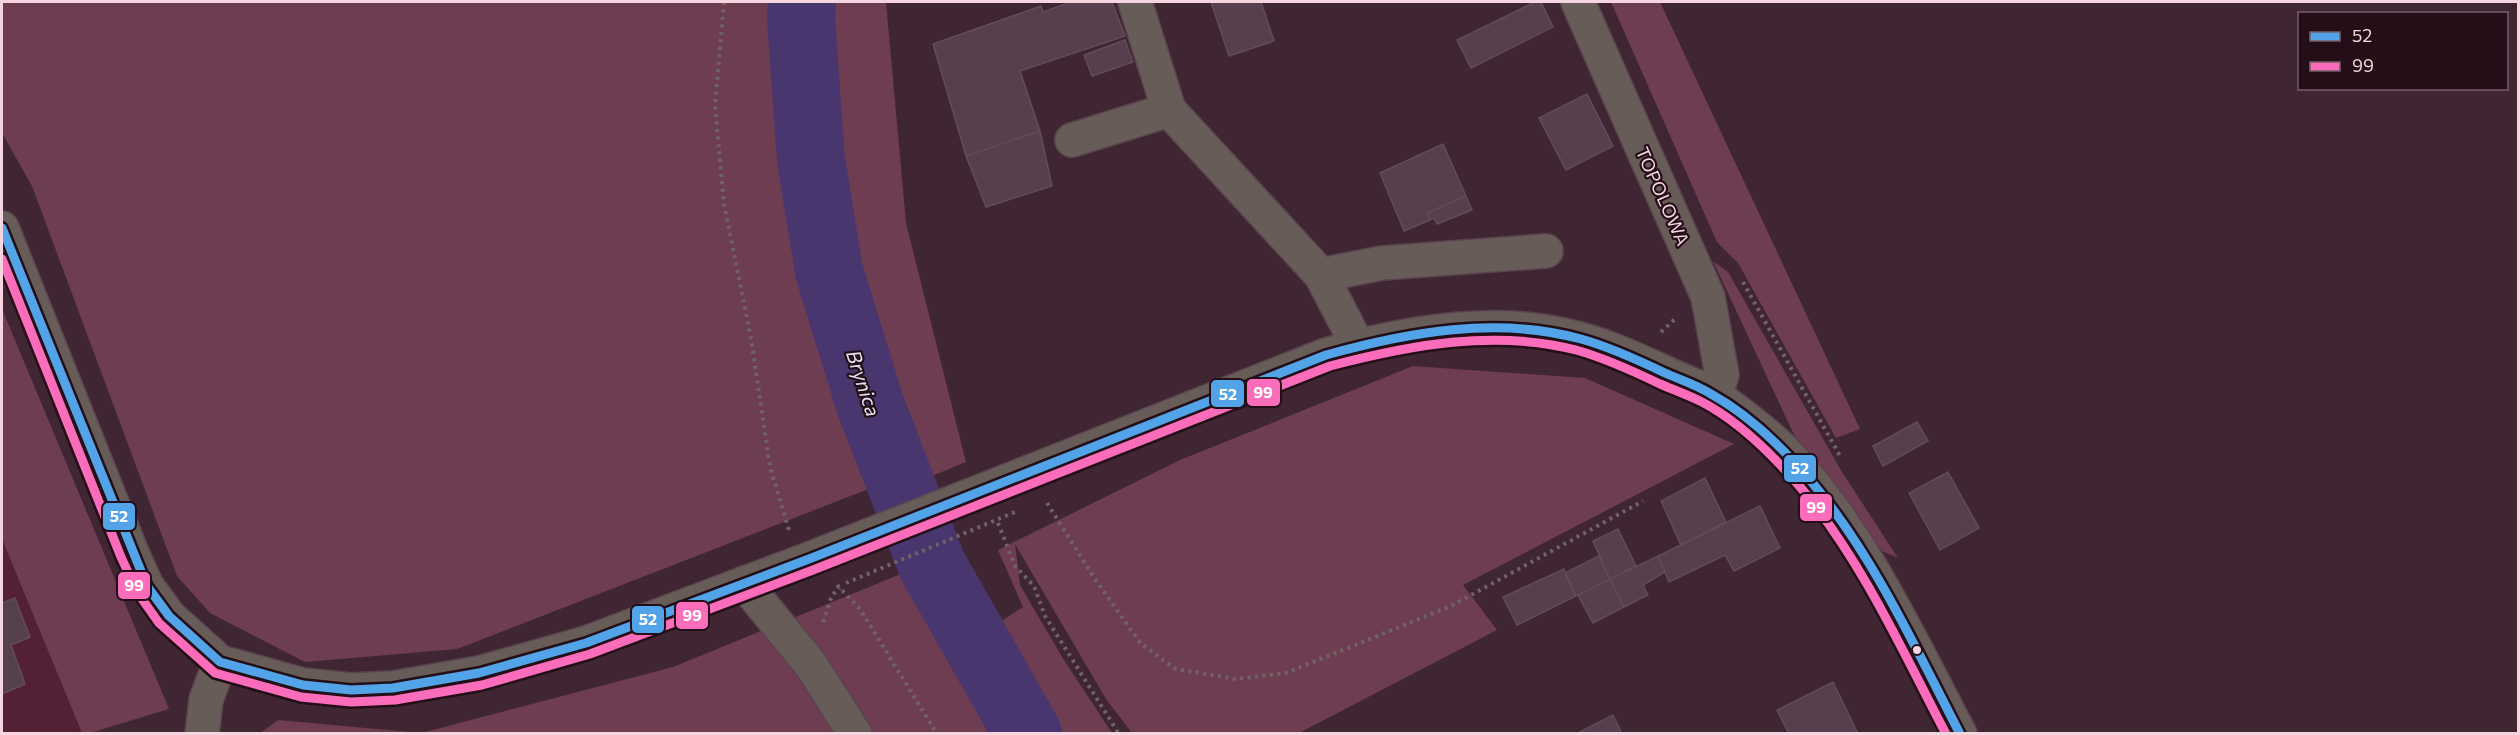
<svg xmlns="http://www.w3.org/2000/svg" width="2520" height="735" viewBox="0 0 2520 735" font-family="Commissioner,sans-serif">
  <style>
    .built { fill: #532036 }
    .green { fill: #6f3d51 }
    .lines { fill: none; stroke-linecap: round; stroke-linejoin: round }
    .river { stroke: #49366e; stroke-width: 68 }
    .building { fill: #57404e; stroke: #614c58; stroke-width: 1.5 }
    .minor-casing { stroke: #5a454e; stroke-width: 36 }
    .path { stroke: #716364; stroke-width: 4; stroke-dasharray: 3 4.5; stroke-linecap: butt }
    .minor { stroke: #685c59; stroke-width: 33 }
    .path-bridge { stroke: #716364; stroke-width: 4; stroke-dasharray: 3 4.5; stroke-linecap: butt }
    .bus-1-casing { stroke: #240f18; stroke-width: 14 }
    .bus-2-casing { stroke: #240f18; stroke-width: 14 }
    .bus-1 { stroke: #53a3e8; stroke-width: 9 }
    .bus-2 { stroke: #fb6dba; stroke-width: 9 }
    .bus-dot { fill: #f5d5e0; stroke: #240f18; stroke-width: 2 }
    .labels { text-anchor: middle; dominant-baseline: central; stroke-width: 4.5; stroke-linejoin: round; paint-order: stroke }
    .street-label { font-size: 18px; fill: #f5d5e0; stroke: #240f18 }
    .water-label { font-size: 20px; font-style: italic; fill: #e3dff2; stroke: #240f18 }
    .line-badge { stroke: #240f18; stroke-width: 2 }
    .badge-label { font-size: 16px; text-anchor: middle; font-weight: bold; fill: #fff }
  </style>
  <rect width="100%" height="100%" fill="#402632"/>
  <path class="built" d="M2,539L82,733H2Z"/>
  <path class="green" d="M2,2H786L785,82L813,277L884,483L457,649L305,662L210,613L177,576L32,186L2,133Z
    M820,2H886L906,223L966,462L922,480L830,175L819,26Z
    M1611,2H1660L1860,429L1836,438L1738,263L1717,242Z
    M1713,261L1728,272L1842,472L1898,558L1882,551L1795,437Z
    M2,309L169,709L90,733H82L2,539Z
    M1413,366L1585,378L1734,444L1463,585L1497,630L1299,733H1132L1106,699L1015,544L1020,585L1062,657L1112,733H1055L989,629L1023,607L998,550L1180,460Z
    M913,569L968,682L1004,733L259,734L278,720L421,733L673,667Z"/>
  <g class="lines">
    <path class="river" d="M802,2L801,19L811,160L829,271L870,404L932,565L1028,734"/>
  </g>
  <path class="building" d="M1071,2H1112L1125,36L1020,71L1040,131L966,156L933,44L1041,6L1043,12Z
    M1211,2H1261L1274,41L1229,56Z
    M1535,2H1541L1553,27L1471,68L1457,40Z
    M1125,40L1133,62L1092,76L1084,55Z
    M1587,94L1613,146L1566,170L1539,118Z
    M1040,131L1052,186L986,207L966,156Z
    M1443,144L1466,196L1427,213L1430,220L1404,231L1380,173Z
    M1466,196L1472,210L1437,224L1434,218L1430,220L1427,213Z
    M1917,422L1928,441L1883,466L1873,446Z
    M1948,472L1979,528L1940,550L1909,493Z
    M1705,478L1726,522L1681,545L1661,501Z
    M1760,506L1780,548L1734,571L1725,555L1669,582L1658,556Z
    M1618,529L1636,566L1610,579L1593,541Z
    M1599,556L1610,579L1576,596L1565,573Z
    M1658,556L1665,572L1643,585L1648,595L1624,607L1610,579Z
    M1564,569L1576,596L1517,625L1503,597Z
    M1610,579L1624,607L1593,623L1578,595Z
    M15,598L30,637L11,645L25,684L2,694V603Z
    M1833,682L1858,734H1789L1777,710Z
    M1613,715L1622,734H1576Z"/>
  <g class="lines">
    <defs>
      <path id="minor" d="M1135,2L1169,110
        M1578,2L1708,297L1722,375L1715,396
        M1072,140L1169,110L1321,275L1358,346
        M2,228L132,553L147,586L169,616L220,662L303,685L351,690L393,688L479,673L586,643L809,559L1326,355C1402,333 1490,317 1568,336C1604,344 1637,360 1670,375C1685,382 1701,387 1715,396C1733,407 1768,435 1783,450C1859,527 1909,638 1960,734
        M1321,275L1382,263L1546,251
        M744,583L811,665L855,734
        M202,734L206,700L220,662"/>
    </defs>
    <use href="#minor" class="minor-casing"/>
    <path class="path" d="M724,2L715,105L724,204L751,338L770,467L789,530
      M1743,282L1840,456
      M1661,332L1675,319
      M1047,503L1095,579L1141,644L1176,669L1236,679L1286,673L1451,606L1643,501
      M998,523L1015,566L1034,586L1045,616L1119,734
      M837,585L860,609L937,734
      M823,622L832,595L840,588"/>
    <use href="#minor" class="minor"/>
    <path class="path-bridge" d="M846,583L1015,512"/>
    <defs>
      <path id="bus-1" d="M2,228L147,586L169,616L220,662L303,685L351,690L393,688L479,673L586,643L809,559L1326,355C1409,332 1496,316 1581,339C1610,347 1638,360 1665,373C1681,380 1697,385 1711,394C1749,415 1782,447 1810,480C1873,555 1915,647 1960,734"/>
      <path id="bus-2" d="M2,259L121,557L137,592L159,623L215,673L301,697L351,702L395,700L482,685L590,654L813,570L1330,366C1410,345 1494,329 1576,350C1605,358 1633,371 1660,384C1674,390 1688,395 1702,402C1740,422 1773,455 1801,488C1862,561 1902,650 1946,734"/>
    </defs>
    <use href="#bus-1" class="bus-1-casing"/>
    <use href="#bus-2" class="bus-2-casing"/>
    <use href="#bus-1" class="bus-1"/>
    <use href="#bus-2" class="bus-2"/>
  </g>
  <circle class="bus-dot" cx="1917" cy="650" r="5"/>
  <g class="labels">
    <g class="street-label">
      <text transform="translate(1663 196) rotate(66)">TOPOLOWA</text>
    </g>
    <g class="water-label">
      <text transform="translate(864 383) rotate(72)">Brynica</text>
    </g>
  </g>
  <g class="line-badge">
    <rect x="1246" y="378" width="35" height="29" rx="6" fill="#fb6dba"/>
    <rect x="1210" y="379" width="35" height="29" rx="6" fill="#53a3e8"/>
    <rect x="1783" y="454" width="34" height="29" rx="6" fill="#53a3e8"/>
    <rect x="1799" y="493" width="34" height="29" rx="6" fill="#fb6dba"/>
    <rect x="102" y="502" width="34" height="29" rx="6" fill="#53a3e8"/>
    <rect x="117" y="571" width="34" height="29" rx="6" fill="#fb6dba"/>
    <rect x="675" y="601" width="34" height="29" rx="6" fill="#fb6dba"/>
    <rect x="631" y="605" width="34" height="29" rx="6" fill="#53a3e8"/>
  </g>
  <g class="badge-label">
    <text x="1263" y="398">99</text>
    <text x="1228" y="400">52</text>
    <text x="1800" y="474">52</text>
    <text x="1816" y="513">99</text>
    <text x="119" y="522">52</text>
    <text x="134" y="591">99</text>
    <text x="692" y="621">99</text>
    <text x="648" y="625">52</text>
  </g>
  <rect width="2520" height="735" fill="none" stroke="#f5d5e0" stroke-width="6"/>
  <rect x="2298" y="12" width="210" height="78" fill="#240f18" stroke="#785e68" stroke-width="1.5"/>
  <rect x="2310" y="32" width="30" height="9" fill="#53a3e8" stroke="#785e68" stroke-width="1.5"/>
  <text x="2352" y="42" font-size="18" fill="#f5d5e0">52</text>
  <rect x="2310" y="62" width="30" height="9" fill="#fb6dba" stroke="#785e68" stroke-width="1.5"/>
  <text x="2352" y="72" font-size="18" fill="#f5d5e0">99</text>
</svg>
